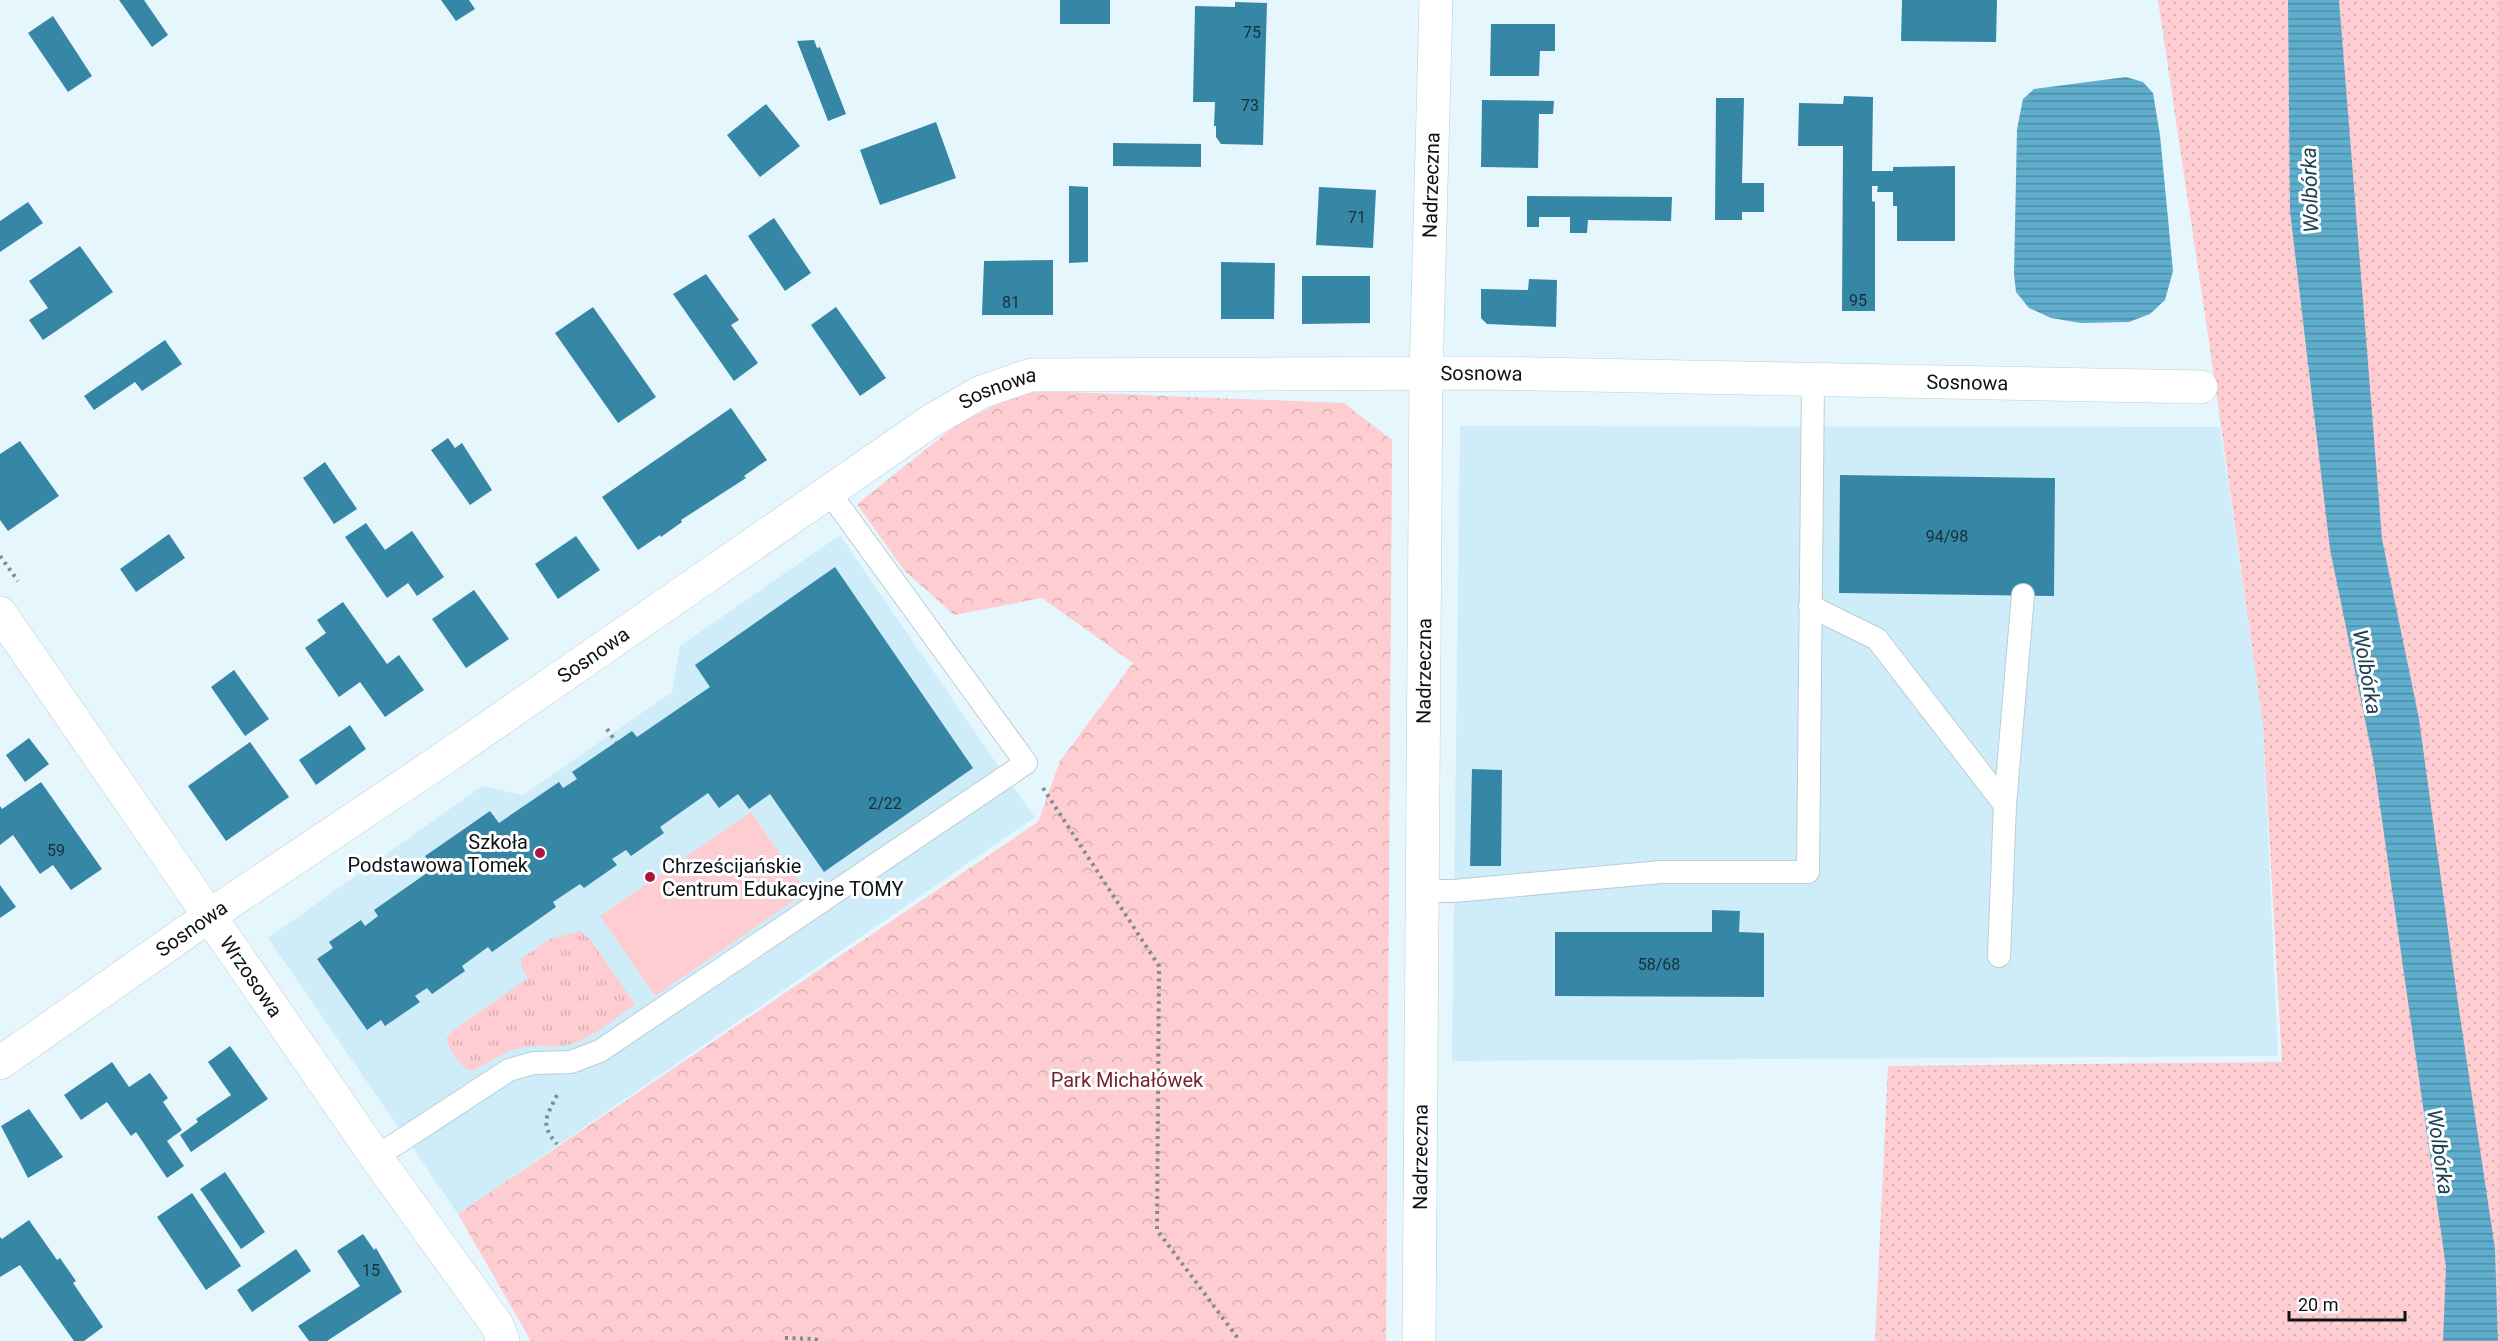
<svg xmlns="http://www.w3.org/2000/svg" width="2499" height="1341" viewBox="0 0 2499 1341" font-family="Roboto,sans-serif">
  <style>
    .built { fill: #cfecf9 }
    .grass { fill: url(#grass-dots) }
    .forest { fill: url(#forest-crowns) }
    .park { fill: url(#park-tufts) }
    .pitch { fill: #fdcdd1 }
    .water { fill: url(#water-rules) }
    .building { fill: #3687a5 }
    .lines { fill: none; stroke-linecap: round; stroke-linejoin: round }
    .service-casing { stroke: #baced8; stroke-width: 24 }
    .minor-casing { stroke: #baced8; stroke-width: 34 }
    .path { stroke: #828d93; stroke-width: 4; stroke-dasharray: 3 4.5; stroke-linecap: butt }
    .service { stroke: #fff; stroke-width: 22 }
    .minor { stroke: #fff; stroke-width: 33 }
    .poi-dot { fill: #ab153f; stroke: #fff; stroke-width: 2 }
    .labels { text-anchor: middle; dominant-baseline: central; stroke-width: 6; stroke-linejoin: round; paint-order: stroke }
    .number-label { font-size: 16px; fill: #16303a }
    .street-label { font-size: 20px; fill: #0c1316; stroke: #fff }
    .poi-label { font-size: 20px; fill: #0c1316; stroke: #fff; text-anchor: end }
    .park-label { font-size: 20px; fill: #761f30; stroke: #fff }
    .water-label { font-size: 21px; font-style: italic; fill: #1d4150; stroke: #fff }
  </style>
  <defs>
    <pattern id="grass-dots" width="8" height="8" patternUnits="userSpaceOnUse" patternTransform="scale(1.5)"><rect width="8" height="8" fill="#fdcdd1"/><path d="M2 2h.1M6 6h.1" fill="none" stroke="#d8afb3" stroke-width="1.8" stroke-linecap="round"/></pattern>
    <pattern id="forest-crowns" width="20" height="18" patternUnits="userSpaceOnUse" patternTransform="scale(1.5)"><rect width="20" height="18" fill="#fdcdd1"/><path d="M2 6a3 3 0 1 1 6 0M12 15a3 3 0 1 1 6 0" fill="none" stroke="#d8afb3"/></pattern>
    <pattern id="park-tufts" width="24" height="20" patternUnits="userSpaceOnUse" patternTransform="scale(1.5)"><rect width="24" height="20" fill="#fdcdd1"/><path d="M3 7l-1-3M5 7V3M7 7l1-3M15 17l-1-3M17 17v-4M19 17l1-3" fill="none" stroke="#d8afb3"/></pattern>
    <pattern id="water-rules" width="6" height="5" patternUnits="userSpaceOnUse" patternTransform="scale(1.5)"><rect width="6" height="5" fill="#60aece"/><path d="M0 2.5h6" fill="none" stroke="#4e8ca6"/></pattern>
  </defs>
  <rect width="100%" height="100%" fill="#e6f6fd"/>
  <path class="built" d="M1460,426L2220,427L2263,725L2278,1056L1452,1061Z
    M840,535L1005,776L1035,817L458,1214L268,938L482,786L523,795L672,692L680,646Z"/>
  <path class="grass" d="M2158,0H2499V1341H1875L1888,1066L2282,1062L2263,725L2211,355Z"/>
  <path class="forest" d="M1041,391L1344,403L1392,440L1386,1341H531L458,1214L1038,822L1060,761L1133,663L1042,598L954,615L904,570L857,504L958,424L1018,394Z"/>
  <path class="park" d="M580,931L590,939L635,1004C618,1016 588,1042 567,1045C552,1048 535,1044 520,1048C501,1051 488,1066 469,1071C459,1064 450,1051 446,1039L452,1031L528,978L521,966V959L550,939Z"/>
  <path class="pitch" d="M751,812L806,892L655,996L600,916Z"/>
  <path class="water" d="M2288,0H2339L2382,539L2419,719L2458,1003L2495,1249L2498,1341H2443L2446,1267L2374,764L2330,549L2290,211Z
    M2126,77L2143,82L2153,93L2160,135L2173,271L2165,300L2150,314L2129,322L2081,323L2051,318L2029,308L2016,292L2014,274L2017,129L2023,99L2034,89Z"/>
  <path class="building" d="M119,0H144L168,35L152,47Z
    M441,0H469L475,9L456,21Z
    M1060,0H1110V24H1060Z
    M1902,0H1997L1996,42L1901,41Z
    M1235,2L1267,3L1263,145L1221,144L1216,137V126H1214L1215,102H1193L1195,6L1235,7Z
    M53,16L92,76L68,92L28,33Z
    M1491,24H1555V51H1540L1539,76H1490Z
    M814,40L817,48L820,47L846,114L828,121L797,41Z
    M1844,96L1873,97L1872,171H1893V167L1955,166V241H1897V206H1893V192H1877L1878,186H1872V201L1875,202V311H1842L1843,146H1798L1799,103L1843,104Z
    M1716,98H1744L1742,183H1764V212H1742V220H1715Z
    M1482,100L1554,101L1553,114H1539L1538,168L1481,167Z
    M766,104L800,146L760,177L727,135Z
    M936,122L956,178L880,205L860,150Z
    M1113,143L1201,144V167L1113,166Z
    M1069,186L1088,187V262L1069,263Z
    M1319,187L1376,190L1373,248L1316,245Z
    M1527,196L1672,197L1671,221L1588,220L1587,233H1570V217H1539V227H1527Z
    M28,202L43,223L0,252V221Z
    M774,218L811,273L785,291L748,236Z
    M80,246L113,292L43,340L29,320L48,308L29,281Z
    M1053,260V315H982L984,261Z
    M1221,262L1275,263L1274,319H1221Z
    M706,274L739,320L731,325L758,363L734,381L673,294Z
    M1302,276H1370V323L1302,324Z
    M1529,279L1557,280L1556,327L1487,324L1481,318V289L1528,290Z
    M593,307L656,397L618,423L555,333Z
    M836,307L886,378L860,396L811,325Z
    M165,340L182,364L142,391L135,382L94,410L84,396Z
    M731,408L767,460L744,476L746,478L681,520L682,522L661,537L660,535L638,550L602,497Z
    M448,438L455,448L462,443L492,490L470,505L431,450Z
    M20,441L59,496L8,531L0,520V454Z
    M325,462L357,509L334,524L303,478Z
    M1840,475L2055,478L2054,596L1839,593Z
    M366,523L385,550L412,531L444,577L417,596L408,583L387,598L345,537Z
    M169,534L185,558L136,592L120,569Z
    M576,536L600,570L558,599L535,564Z
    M835,567L973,768L824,872L770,794L749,809L738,794L719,808L708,793L660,827L664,833L631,856L626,850L612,859L617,865L584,888L580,884L553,902L556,907L492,952L488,947L462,966L465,971L432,994L427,988L415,996L420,1002L385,1026L381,1020L367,1030L317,959L333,948L329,942L361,920L365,926L378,916L374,910L434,868L425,856L490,811L499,823L559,782L563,788L577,779L572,772L616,742L632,731L637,737L710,687L695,665Z
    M474,590L509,639L466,668L432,619Z
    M343,602L387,664L399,655L424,690L385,717L360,682L339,697L305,648L326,633L317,620Z
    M234,670L269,719L245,736L211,687Z
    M350,725L366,749L316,785L299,760Z
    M29,738L49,764L25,782L6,755Z
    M250,742L289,797L226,841L188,786Z
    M1472,769L1502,770L1501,866H1470Z
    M41,782L102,869L71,890L53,865L40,874L13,835L0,845V806L2,809Z
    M0,885L16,907L0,918Z
    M1712,910L1740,911L1739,932L1764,933V997L1555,996V932H1712Z
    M230,1046L268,1099L191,1152L180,1135L198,1122L196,1119L231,1095L208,1062Z
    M112,1062L129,1087L150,1073L168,1098L163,1102L182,1130L167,1141L184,1166L167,1178L136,1132L131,1136L107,1102L81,1120L64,1095Z
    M29,1109L63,1157L28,1178L1,1126Z
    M225,1172L265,1232L241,1249L200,1189Z
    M192,1193L241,1266L206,1290L157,1217Z
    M29,1220L57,1260L60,1258L76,1281L73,1283L103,1327L84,1341H74L20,1265L0,1277V1237L2,1239Z
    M363,1234L374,1250L376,1248L402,1292L327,1341H309L298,1326L360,1286L337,1251Z
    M296,1249L311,1271L252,1312L237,1290Z"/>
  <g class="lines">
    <defs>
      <path id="service" d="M1810,606L1877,639L2005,805L2023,595
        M1422,891H1454L1661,872H1808L1813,379
        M1999,956L2005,805
        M376,1157L509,1070L534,1063L571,1062L600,1051L1026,763L829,492"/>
      <g id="minor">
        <path id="s1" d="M0,613L376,1157L497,1325L503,1341"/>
        <path id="s2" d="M0,1063L209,916L440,761L931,421L981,392L1031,375L1482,373L2201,387"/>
        <path id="s3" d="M1419,1341L1426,374L1436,0"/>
      </g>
    </defs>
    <use href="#service" class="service-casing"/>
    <use href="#minor" class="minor-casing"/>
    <path class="path" d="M0,556L18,581
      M607,729L616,742
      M1043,788L1159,966L1157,1230L1240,1341
      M557,1095C547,1116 539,1124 557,1144
      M785,1338L815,1339L818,1341"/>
    <use href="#service" class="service"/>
    <use href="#minor" class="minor"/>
  </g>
  <g class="poi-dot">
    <circle cx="540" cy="853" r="6"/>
    <circle cx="650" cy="877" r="6"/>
  </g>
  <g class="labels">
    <g class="number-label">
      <text x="1252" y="32">75</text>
      <text x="1250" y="105">73</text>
      <text x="1357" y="217">71</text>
      <text x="1858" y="300">95</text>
      <text x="1011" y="302">81</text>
      <text x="1947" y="536">94/98</text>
      <text x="885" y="803">2/22</text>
      <text x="56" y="850">59</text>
      <text x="1659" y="964">58/68</text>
      <text x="371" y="1270">15</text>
    </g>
    <g class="street-label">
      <text stroke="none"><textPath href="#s3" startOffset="1156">Nadrzeczna</textPath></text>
      <text stroke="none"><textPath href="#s2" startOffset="1692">Sosnowa</textPath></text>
      <text stroke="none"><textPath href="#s2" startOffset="2178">Sosnowa</textPath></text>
      <text stroke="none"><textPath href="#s2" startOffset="1206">Sosnowa</textPath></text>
      <text stroke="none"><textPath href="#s2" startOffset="720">Sosnowa</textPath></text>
      <text stroke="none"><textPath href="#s3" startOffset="670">Nadrzeczna</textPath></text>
      <text stroke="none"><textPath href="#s2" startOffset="234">Sosnowa</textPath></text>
      <text stroke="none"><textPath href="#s1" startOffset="442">Wrzosowa</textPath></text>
      <text stroke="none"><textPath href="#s3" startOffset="184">Nadrzeczna</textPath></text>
    </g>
    <g class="poi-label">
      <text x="528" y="842">Szkoła<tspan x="528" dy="23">Podstawowa Tomek</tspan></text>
      <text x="662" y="866" text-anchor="start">Chrześcijańskie<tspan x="662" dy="23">Centrum Edukacyjne TOMY</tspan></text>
    </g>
    <g class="park-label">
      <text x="1127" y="1080">Park Michałówek</text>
    </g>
    <g class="water-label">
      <text transform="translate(2310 190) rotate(-92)">Wolbórka</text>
      <text transform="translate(2367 672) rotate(80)">Wolbórka</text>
      <text transform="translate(2440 1152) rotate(82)">Wolbórka</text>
    </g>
  </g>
  <path d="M2289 1311v9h116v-9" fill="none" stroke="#0c1316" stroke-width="3"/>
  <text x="2298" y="1311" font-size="18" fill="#0c1316" stroke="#ffffff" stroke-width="4.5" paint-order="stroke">20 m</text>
</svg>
